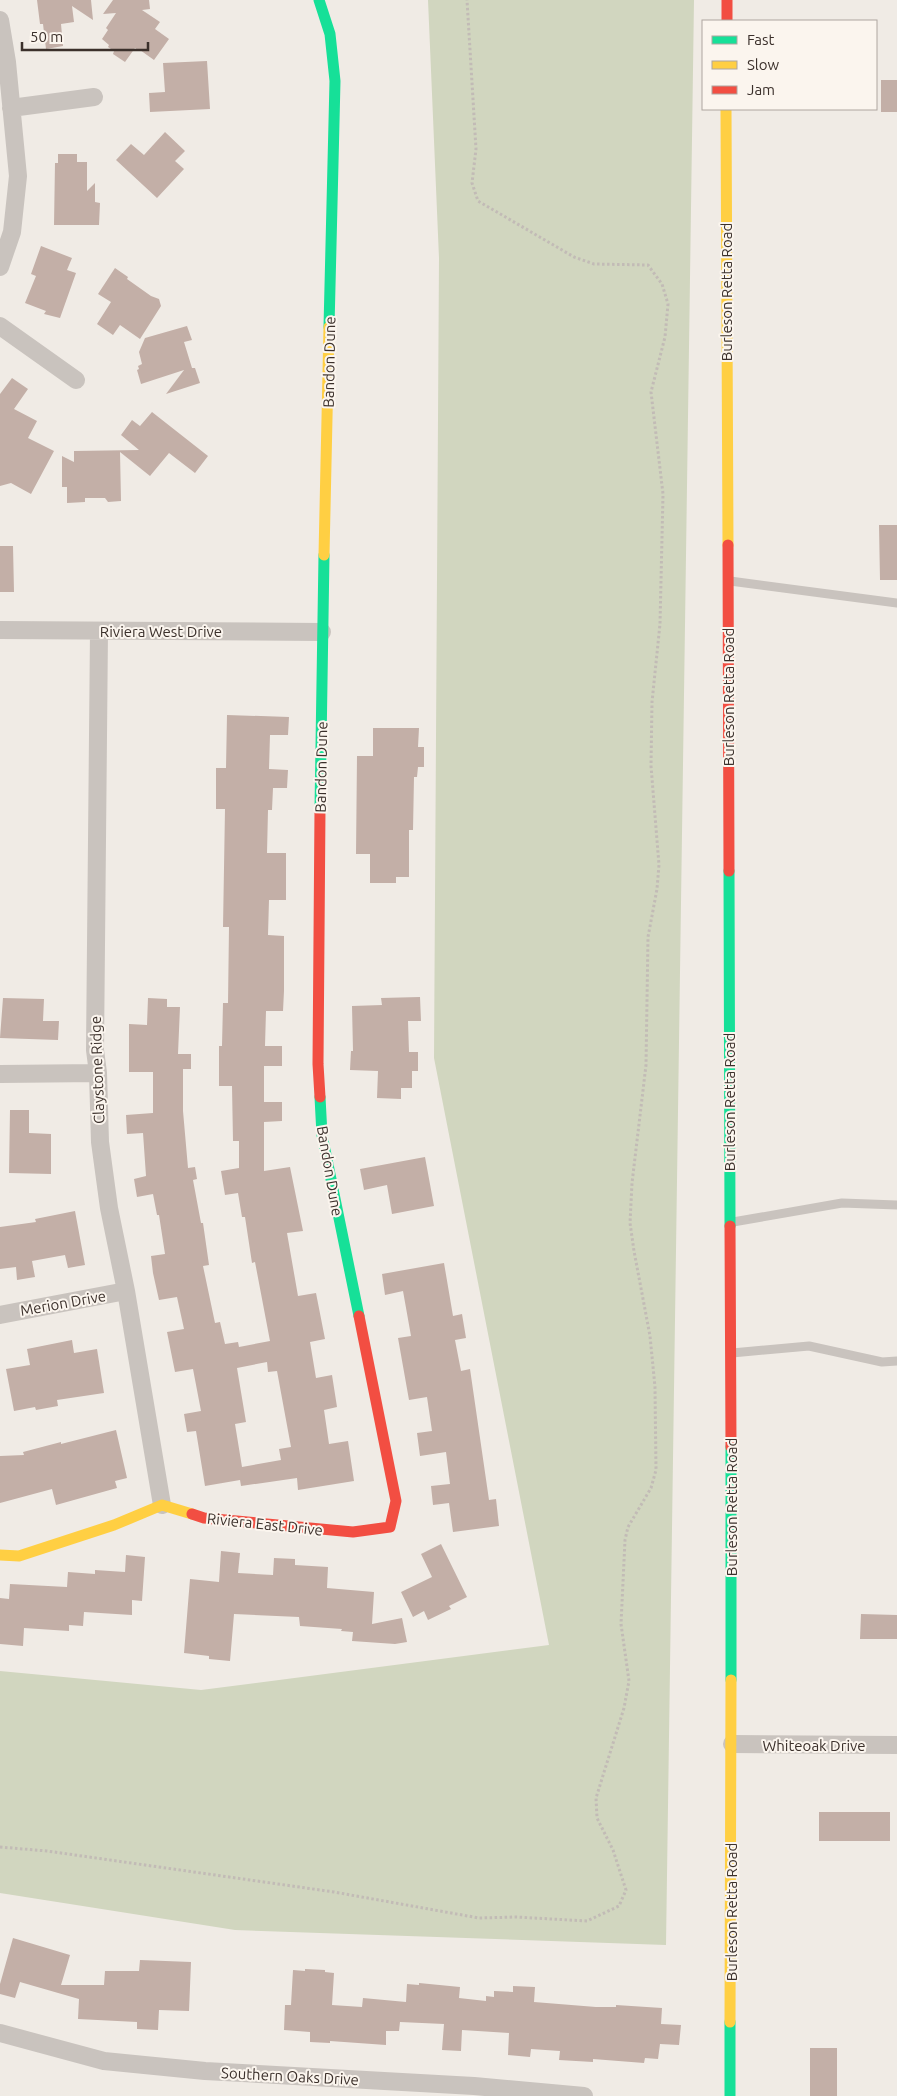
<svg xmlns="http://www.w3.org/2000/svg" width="897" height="2096" viewBox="0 0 897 2096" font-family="Ubuntu,sans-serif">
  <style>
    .green { fill: #d1d6bf }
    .building { fill: #c3afa7; fill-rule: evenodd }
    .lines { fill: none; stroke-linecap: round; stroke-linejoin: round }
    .path { stroke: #c2bbb6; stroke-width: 3; stroke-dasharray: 2.5 2.5; stroke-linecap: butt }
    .lane { stroke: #c9c3be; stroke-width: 9 }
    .street { stroke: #c9c3be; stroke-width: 18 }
    .fast { stroke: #16e098; stroke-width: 11 }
    .slow { stroke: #ffcf43; stroke-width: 11 }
    .jam { stroke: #f24e42; stroke-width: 11 }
    .labels { text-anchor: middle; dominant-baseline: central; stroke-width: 4; stroke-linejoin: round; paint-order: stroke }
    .street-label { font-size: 15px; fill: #3b302b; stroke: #fbf5ee }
  </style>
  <rect width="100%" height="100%" fill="#f0ebe5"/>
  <path class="green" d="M428,0H694L666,1945L235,1930L0,1893V1671L201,1690L549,1645L434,1058L439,258Z"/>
  <path class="building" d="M37,0H91L93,20L72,6L74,22L61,24L63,46L46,49L43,24H40Z
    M113,0H149L150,9L142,10L160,22L155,29L169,39L154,60L140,50L139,51L135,48L125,62L113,54L114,51L108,47L109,45L102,39L108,30L106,28L116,13L103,14Z
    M207,61L210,109L150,112L149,93L165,92L163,63Z
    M881,80H897V112H881Z
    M165,132L185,151L175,161L184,169L157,198L116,160L131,144L144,155Z
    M58,154H77V162H87V191L95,183V202L100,203L99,225H54L55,163H58Z
    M41,246L72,258L67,270L76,273L60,318L44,314L46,311L25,303L36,276L31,274Z
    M115,268L128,277L127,279L151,296L159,299L161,306L140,339L120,325L113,335L97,324L111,302L98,294Z
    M187,326L192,340L184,342L192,368H195L200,383L166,394L184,370L141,384L137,370L139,369L138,366L142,364L139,352L145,338Z
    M12,378L28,389L14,409L37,421L28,438L54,451L31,494L11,483L0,486V394Z
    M152,412L208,456L195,473L169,453L150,476L120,452L121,501L108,502L105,498H85V502L67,503V487H62V456L74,462V451L139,450L121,435L132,420L140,426Z
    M879,525H897V580H880Z
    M0,546H13L14,592H0Z
    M227,715L289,717L288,735H270L269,769L288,770L287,788H273L272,810H268L267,853H286V900H269L268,935L284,936V991L283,1011H266L265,1046H282V1066H264V1102H282V1121L264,1122V1171L290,1167L303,1231L287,1233L298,1296L316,1293L325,1339L310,1342L316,1378L332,1375L337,1407L324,1410L329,1444L348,1441L354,1481L298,1490L297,1478L241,1486L240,1480L205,1486L196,1431L187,1432L184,1414L201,1411L193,1369L175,1372L167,1332L184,1329L177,1297L159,1300L153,1273L151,1256L165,1254L159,1215H157L153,1194L137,1197L134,1179L146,1176L143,1133L127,1134L126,1115L153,1113V1072H129V1024L147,1025L148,998L167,999V1007H180L178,1054H191V1069H183V1111L188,1168L195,1167L197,1179L193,1180L201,1223H203L209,1265L203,1266L215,1323L220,1322L225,1344L238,1342L239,1347L270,1341L255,1262L252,1263L245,1217H242L238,1193L225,1195L221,1171L239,1168V1141H233L232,1086H219V1046H222L223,1003H228L229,927H223L225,809H216V768H226ZM267,1362L268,1372L277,1371L291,1447L279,1449L281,1460L242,1467L235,1424L246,1422L237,1368Z
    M373,728H419L418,747H424V767H418L417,777H414L413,830H409V877H396V883H370V854H356L357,756H373Z
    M420,997L421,1021H408L409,1052H418V1071H412V1088H401V1099L377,1098L378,1071L350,1070L351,1051H353L352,1006L382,1005L381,998Z
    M3,998L44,999L43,1021H59L58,1040L0,1038Z
    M10,1110H29V1133L51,1134V1174L9,1173Z
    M425,1157L434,1206L392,1214L387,1185L364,1190L360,1169Z
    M75,1211L85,1265L68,1268L65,1255L32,1261L35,1277L17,1280L16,1267L0,1269V1227L36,1222L35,1219Z
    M444,1263L453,1316L462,1314L466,1338L455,1340L461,1371L470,1369L489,1500L496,1499L499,1526L453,1532L449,1503L433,1505L431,1486L450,1484L446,1452L420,1456L417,1433L432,1431L427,1397L409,1400L398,1338L411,1336L403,1291L385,1295L382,1274Z
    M72,1340L74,1353L97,1349L104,1393L57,1400L58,1406L36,1410L35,1407L14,1411L6,1369L30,1365L27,1349Z
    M116,1430L127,1478L115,1481L117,1488L56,1505L52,1489L0,1503V1456L24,1455L23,1452L61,1442V1444Z
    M441,1544L467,1597L449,1606L451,1609L428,1620L424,1611L413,1617L401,1592L432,1577L421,1554Z
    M221,1551L240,1553L238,1573L273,1575L274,1558L295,1559V1565L328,1567L327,1588L374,1592L372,1624L402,1618L407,1642L395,1644L352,1641L353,1632L341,1631L342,1629L300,1626L299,1617L234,1614L230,1661L209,1659V1656L184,1653L190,1579L219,1582Z
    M126,1555L145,1557L142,1601L132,1600V1615L84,1612L83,1626L69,1625V1631L24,1628L23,1646L0,1644V1598L9,1599L10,1584L67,1587L68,1572L95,1574V1570L125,1572Z
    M861,1614L897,1615V1639H860Z
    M819,1812H890V1841H819Z
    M13,1938L70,1955L61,1985H104L105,1971H139L140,1960L191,1962L189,2011L159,2010L158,2030L137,2029V2022L78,2019L79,1999L20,1982L15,1998L0,1994V1984Z
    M305,1969L325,1970V1972L334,1973L332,2005L362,2007L363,1998L406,2002L407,1984L419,1985V1983L460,1987L459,1998L486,2001V1996L494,1997V1991L513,1992V1986L535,1987L534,2002L596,2007H616V2005L662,2008L661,2024L681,2025L679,2045L660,2044L658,2059L645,2058L644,2063L593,2059V2062L559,2060L560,2051L531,2049L530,2057L508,2055L509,2033L462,2030L461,2051L442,2050L444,2024L400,2022L399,2031H386V2045L330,2041V2043L310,2042V2032L284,2030L285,2005H291L293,1970L305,1971Z
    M810,2048H837V2096H810Z"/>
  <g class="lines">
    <path class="path" d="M0,1847L47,1851L334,1892L479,1918L516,1917L587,1921L619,1906L626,1890L613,1850L597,1818L596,1798L624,1708L629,1681L621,1624L625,1540L628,1527L651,1488L656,1470L655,1387L650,1336L634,1251L630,1223L632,1183L646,1065L648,937L657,889L659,865L651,766L652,702L660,624L663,494L651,392L665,337L668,304L662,284L648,265L594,264L574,257L478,201L472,183L476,149L467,0"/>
    <path class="lane" d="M730,581L897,603
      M733,1222L842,1203L897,1205
      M732,1353L809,1346L882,1362L897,1361"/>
    <path class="street" d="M0,20L7,62L18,176L12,232L0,267
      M11,108L94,97
      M0,326L76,380
      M0,630L322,632
      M99,631L95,1050L98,1073L100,1142L109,1208L126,1291L162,1505
      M0,1074L98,1073
      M0,1315L126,1291
      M732,1744L897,1745
      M0,2033L104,2061L205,2071L474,2086L584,2096"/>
    <path class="fast" d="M319,0L330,34L335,81L329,327
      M320,809L324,555
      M729,871L730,1226
      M320,1097L322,1135L359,1316
      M731,1680V1447
      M730,2096V2022"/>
    <path class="slow" d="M726,109L728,545
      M324,555L329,327
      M0,1555L19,1556L114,1525L162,1505L192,1514
      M730,2022L731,1680"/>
    <path class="jam" d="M727,0V21
      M728,545L729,871
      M320,1097L318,1064L320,809
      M730,1226L731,1447
      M192,1514L204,1518L353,1532L390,1527L396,1501L359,1316"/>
  </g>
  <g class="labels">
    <g class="street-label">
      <text transform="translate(726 292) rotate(-90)">Burleson Retta Road</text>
      <text transform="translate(329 362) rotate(-89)">Bandon Dune</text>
      <text x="161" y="631">Riviera West Drive</text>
      <text transform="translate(728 697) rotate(-90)">Burleson Retta Road</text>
      <text transform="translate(321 767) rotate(-89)">Bandon Dune</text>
      <text transform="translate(97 1070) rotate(-92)">Claystone Ridge</text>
      <text transform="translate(729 1102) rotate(-90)">Burleson Retta Road</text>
      <text transform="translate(330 1171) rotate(80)">Bandon Dune</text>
      <text transform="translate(63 1303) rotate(-10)">Merion Drive</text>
      <text transform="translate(731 1507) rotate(-90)">Burleson Retta Road</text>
      <text transform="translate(265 1524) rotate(6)">Riviera East Drive</text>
      <text x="814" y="1745">Whiteoak Drive</text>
      <text transform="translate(731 1912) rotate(-90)">Burleson Retta Road</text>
      <text transform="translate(290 2076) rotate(3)">Southern Oaks Drive</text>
    </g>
  </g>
  <rect x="702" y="20" width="175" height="90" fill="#fbf5ee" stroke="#aea6a0"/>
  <rect x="712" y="36" width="25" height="8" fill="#16e098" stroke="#aea6a0"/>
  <text x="747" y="45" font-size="15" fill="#3b302b">Fast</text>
  <rect x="712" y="61" width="25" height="8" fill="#ffcf43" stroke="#aea6a0"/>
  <text x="747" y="70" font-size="15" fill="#3b302b">Slow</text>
  <rect x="712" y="86" width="25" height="8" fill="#f24e42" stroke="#aea6a0"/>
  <text x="747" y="95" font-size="15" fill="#3b302b">Jam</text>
  <path d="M22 42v8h126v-8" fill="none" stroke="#3b302b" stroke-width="2.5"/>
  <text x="30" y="42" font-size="15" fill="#3b302b" stroke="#fbf5ee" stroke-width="4" paint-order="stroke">50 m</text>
</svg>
